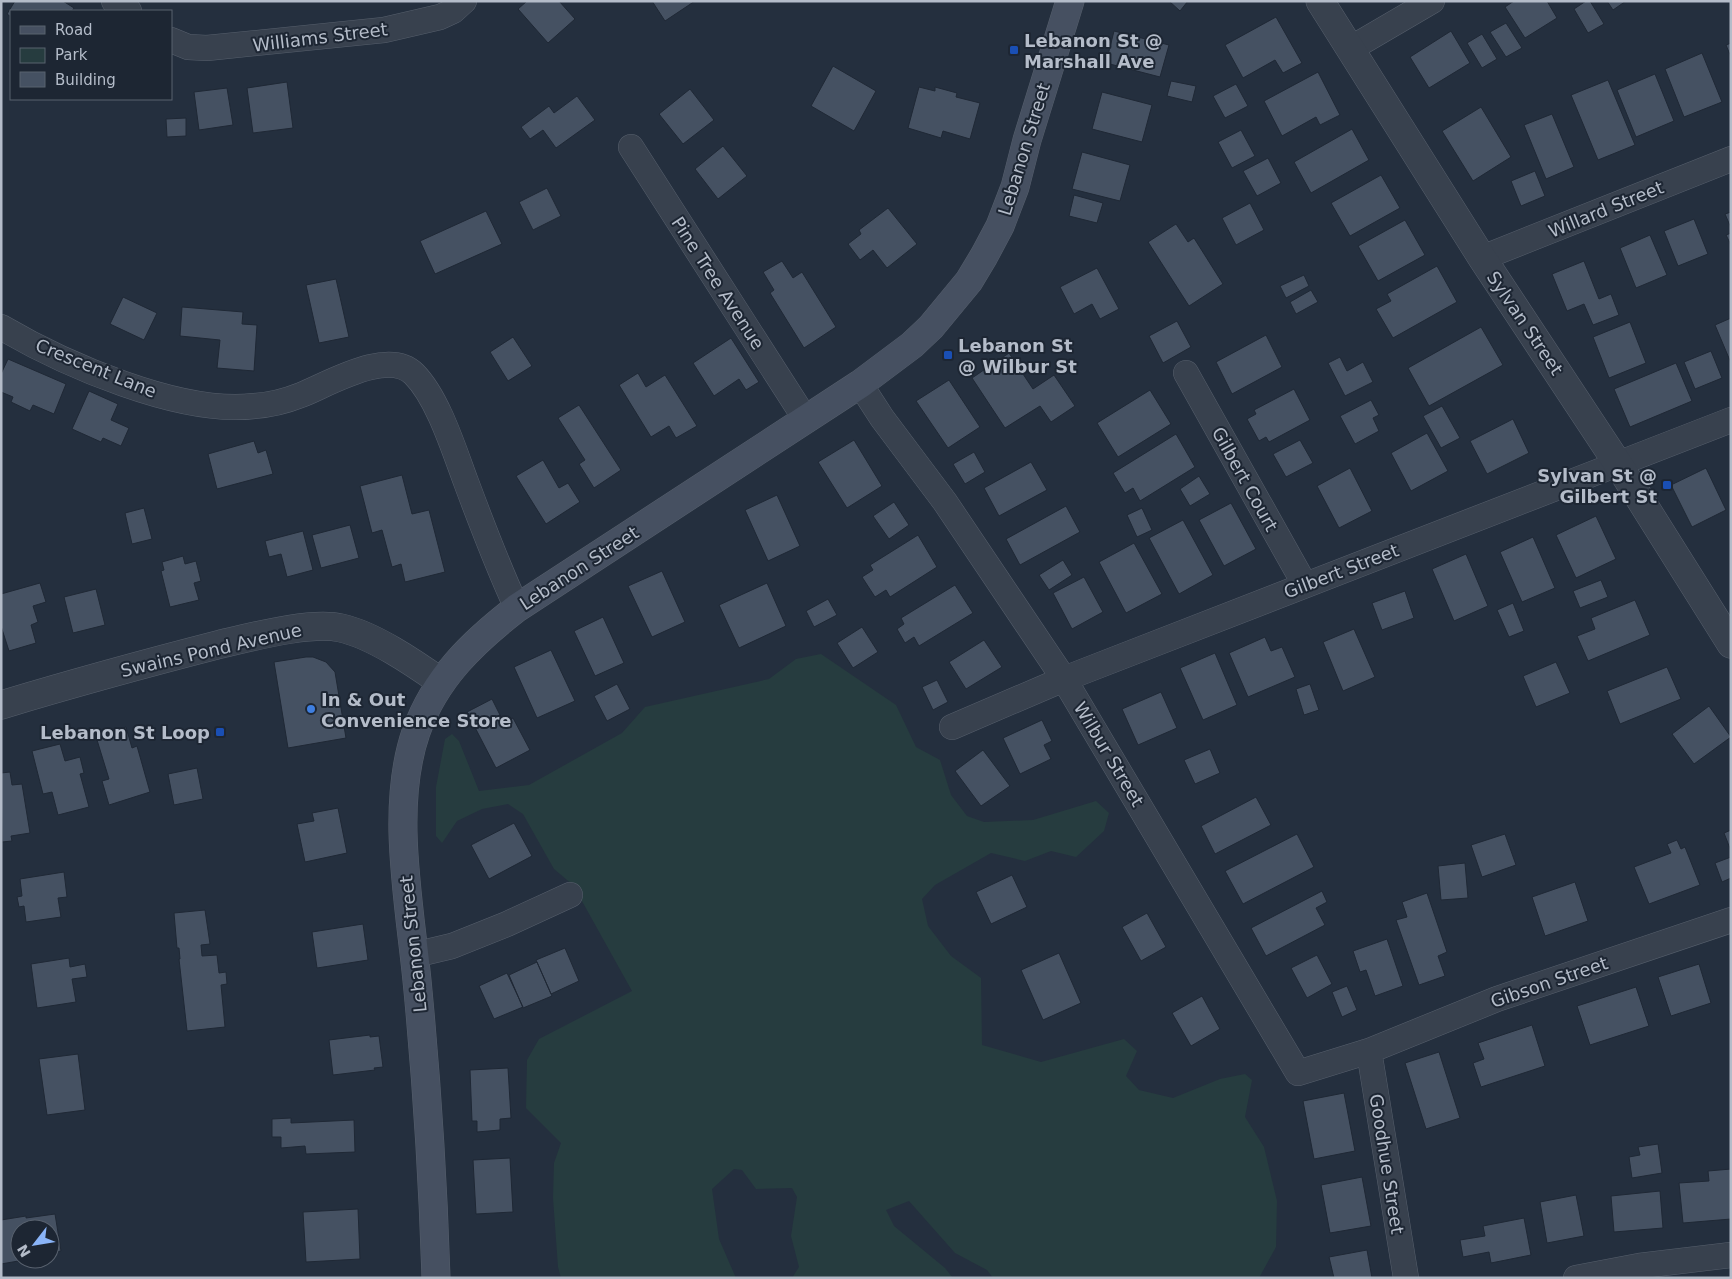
<svg xmlns="http://www.w3.org/2000/svg" width="1732" height="1279" viewBox="0 0 1732 1279" font-family="'DejaVu Sans',sans-serif">
  <style>
    .green { fill: #263c3f }
    .building { fill: #455162; stroke: #1f2835 }
    .lines { fill: none; stroke-linecap: round; stroke-linejoin: round }
    .minor-casing { stroke: #565f6c; stroke-width: 26 }
    .tertiary-casing { stroke: #565f6c; stroke-width: 29 }
    .secondary-casing { stroke: #565f6c; stroke-width: 29 }
    .minor { stroke: #38414e; stroke-width: 25 }
    .tertiary { stroke: #38414e; stroke-width: 28 }
    .secondary { stroke: #465061; stroke-width: 28 }
    .transit-dot { fill: #1a4fb4; stroke: #1d2633; stroke-width: 2 }
    .shop-dot { fill: #3f7fe0; stroke: #1d2633; stroke-width: 2 }
    .labels { text-anchor: middle; dominant-baseline: central; stroke-width: 4; stroke-linejoin: round; paint-order: stroke }
    .street-label { font-size: 18px; fill: #b4bcc9; stroke: #1d2633 }
    .poi-label { font-size: 18px; font-weight: bold; fill: #b4bcc9; stroke: #1d2633; text-anchor: start }
  </style>
  <rect width="100%" height="100%" fill="#242f3e"/>
  <path class="green" d="M821,654L896,705L916,747L940,760L951,795L967,816L984,822L1033,820L1096,801L1109,813L1104,831L1076,857L1051,851L1025,861L991,853L935,885L922,899L928,926L951,956L981,978L982,1045L1041,1062L1124,1039L1137,1051L1126,1076L1139,1090L1173,1098L1220,1079L1245,1074L1252,1080L1245,1117L1264,1147L1277,1201L1276,1247L1259,1278H993L987,1270L955,1253L909,1201L886,1210L894,1226L945,1268L953,1278H792L799,1267L791,1236L797,1197L792,1188L756,1189L742,1170L734,1169L712,1189L719,1239L736,1278H561L558,1267L553,1198L554,1163L561,1143L526,1108L527,1060L539,1039L632,991L573,885L554,869L523,814L508,804L482,809L457,821L442,843L436,836V787L445,739L452,734L459,741L479,791L529,785L622,733L645,707L769,679L796,659Z"/>
  <path class="building" d="M15,1H63L74,8L72,11H11V17L7,14Z
    M527,1H559L575,19L548,43L518,9Z
    M652,1H695L665,21Z
    M1169,1H1188L1180,11Z
    M1514,1H1547L1557,18L1525,38L1505,7Z
    M1586,1H1590L1604,24L1588,33L1574,9Z
    M1607,1H1626L1613,10Z
    M1276,17L1302,63L1283,73L1275,60L1243,78L1225,45Z
    M1506,23L1522,48L1506,57L1490,32Z
    M1114,31L1169,45L1160,77L1106,63Z
    M1451,31L1470,63L1429,88L1410,57Z
    M1482,34L1497,59L1482,68L1467,43Z
    M1731,43V57L1726,45Z
    M1702,53L1722,102L1684,117L1665,69Z
    M833,66L876,91L854,131L811,106Z
    M1318,72L1340,115L1320,125L1316,117L1282,136L1264,101Z
    M1655,74L1674,121L1636,137L1617,90Z
    M1608,80L1635,145L1598,160L1571,95Z
    M1171,81L1196,86L1192,102L1167,96Z
    M287,82L293,128L253,133L247,88Z
    M1236,84L1248,106L1225,118L1213,96Z
    M919,87L935,91V87L957,93L956,97L980,103L970,139L943,131L941,138L908,128Z
    M227,88L233,125L199,130L194,92Z
    M690,89L714,120L683,144L659,114Z
    M1102,92L1152,105L1142,142L1092,129Z
    M577,96L595,120L556,148L543,130L530,139L521,127L549,106L554,113Z
    M1481,107L1511,157L1473,181L1442,131Z
    M1552,114L1574,167L1546,179L1524,125Z
    M186,118V136L167,137L166,119Z
    M1352,129L1369,160L1311,193L1294,162Z
    M1241,130L1255,156L1232,168L1218,142Z
    M723,146L747,176L718,199L695,169Z
    M1082,152L1130,165L1120,201L1072,189Z
    M1268,158L1281,183L1257,196L1243,171Z
    M1535,171L1545,196L1521,206L1511,181Z
    M1381,175L1400,208L1350,236L1331,203Z
    M547,188L561,216L533,230L519,202Z
    M1074,195L1103,203L1097,223L1069,216Z
    M1250,203L1264,230L1236,245L1222,218Z
    M888,208L917,244L887,268L873,250L860,260L848,244L861,234L859,230Z
    M486,211L502,244L435,274L420,241Z
    M1731,212V228L1725,214Z
    M1694,219L1708,254L1678,266L1664,231Z
    M1405,220L1425,255L1378,281L1358,246Z
    M1176,224L1188,242L1194,238L1223,284L1189,306L1148,242Z
    M1731,233V245L1726,235Z
    M1650,235L1667,275L1636,288L1620,248Z
    M782,261L793,278L802,272L836,327L804,348L770,293L774,290L763,272Z
    M1584,261L1599,299L1611,294L1619,315L1593,325L1584,304L1567,311L1552,274Z
    M1437,266L1457,302L1393,338L1376,309L1391,301L1387,294Z
    M1097,268L1119,309L1100,319L1092,304L1074,314L1060,287Z
    M1304,275L1309,286L1286,298L1280,286Z
    M336,279L349,337L319,343L306,285Z
    M1311,290L1318,302L1296,314L1290,302Z
    M123,297L157,313L144,340L110,324Z
    M182,307L243,312L242,324L257,325L254,371L217,368L220,340L180,336Z
    M1731,318V363L1715,325Z
    M1177,321L1191,347L1163,363L1149,336Z
    M1630,322L1646,363L1609,378L1593,337Z
    M1481,327L1503,365L1429,406L1408,368Z
    M1266,335L1282,367L1232,394L1216,362Z
    M513,337L532,366L508,381L490,352Z
    M731,338L759,382L746,390L739,379L714,396L693,363Z
    M1711,351L1722,378L1695,389L1684,362Z
    M1009,353L1033,389L1054,375L1075,406L1051,422L1040,406L1005,428L972,378Z
    M1340,357L1347,371L1363,362L1373,382L1345,396L1328,363Z
    M8,359L66,384L54,414L33,405L30,411L11,402L13,397L1,392V374Z
    M1676,363L1692,401L1630,427L1614,389Z
    M638,373L646,387L665,375L697,426L676,438L669,426L651,437L619,385Z
    M949,380L980,427L948,448L916,401Z
    M1294,389L1310,420L1269,442L1266,437L1259,441L1247,419L1256,414L1254,410Z
    M1150,390L1171,424L1118,457L1097,423Z
    M89,391L118,404L111,420L129,428L121,446L103,438L101,442L72,429Z
    M1371,400L1379,415L1373,418L1379,431L1355,444L1340,416Z
    M579,405L621,470L594,488L579,464L585,460L558,418Z
    M1442,406L1460,438L1441,448L1423,416Z
    M1513,419L1529,453L1487,474L1470,441Z
    M1427,433L1448,471L1411,491L1391,453Z
    M1176,434L1195,467L1140,501L1133,488L1125,493L1113,473Z
    M854,440L882,486L847,508L818,462Z
    M1300,440L1313,463L1286,477L1273,454Z
    M254,441L258,453L266,450L273,474L217,489L208,454Z
    M974,452L985,472L965,484L953,464Z
    M543,460L559,488L568,483L580,502L546,524L516,476Z
    M1031,462L1047,490L999,516L984,488Z
    M1350,468L1372,511L1339,528L1317,486Z
    M1706,468L1726,510L1692,527L1671,485Z
    M402,475L412,514L429,510L445,572L405,582L401,564L392,567L382,530L372,533L360,486Z
    M1199,476L1210,494L1190,506L1180,489Z
    M777,495L800,546L768,561L745,510Z
    M894,502L909,525L889,539L873,516Z
    M1231,503L1256,549L1224,566L1199,520Z
    M1066,506L1080,532L1020,565L1006,539Z
    M144,508L152,539L132,544L125,513Z
    M1142,508L1152,530L1137,537L1127,515Z
    M1596,516L1616,559L1576,578L1556,535Z
    M1183,520L1213,575L1179,594L1149,538Z
    M350,525L359,558L321,568L312,535Z
    M303,531L313,570L287,577L281,554L269,557L265,541Z
    M918,535L937,567L890,597L886,590L875,597L862,577L873,570L870,565Z
    M1533,537L1555,588L1522,602L1500,552Z
    M1134,543L1162,594L1126,613L1099,562Z
    M1466,554L1488,606L1454,621L1432,569Z
    M183,556L185,564L196,561L201,581L194,583L199,600L170,607L161,571L164,570L162,562Z
    M1063,560L1072,575L1049,590L1039,575Z
    M662,571L685,622L652,637L628,586Z
    M1084,577L1103,612L1072,629L1053,593Z
    M1601,580L1608,597L1580,608L1573,591Z
    M40,583L46,602L33,606L38,622L31,625L36,643L9,651L1,626V594Z
    M767,583L786,626L739,648L719,605Z
    M955,585L973,613L919,646L914,637L905,643L897,629L904,624L901,618Z
    M96,589L105,625L73,633L64,597Z
    M1405,591L1414,618L1382,630L1372,603Z
    M828,599L837,615L814,627L806,611Z
    M1635,600L1650,635L1588,661L1577,636L1595,629L1591,618Z
    M1513,603L1524,631L1509,637L1497,610Z
    M603,617L624,663L595,676L574,631Z
    M862,627L878,652L853,668L837,643Z
    M1354,629L1375,677L1343,691L1323,642Z
    M1265,637L1271,651L1282,647L1295,677L1248,697L1229,653Z
    M984,640L1002,667L966,689L949,662Z
    M551,650L575,701L537,718L514,667Z
    M1215,653L1237,705L1203,720L1180,668Z
    M306,657H313L326,662L335,672L346,738L288,748L274,662Z
    M1556,662L1570,693L1536,707L1523,676Z
    M1667,667L1681,699L1620,724L1607,691Z
    M937,680L948,702L933,710L922,687Z
    M617,684L630,709L607,721L594,696Z
    M1310,684L1319,710L1304,715L1296,689Z
    M1161,692L1177,728L1138,745L1122,709Z
    M492,699L504,723L513,718L530,750L496,768L467,712Z
    M1709,706L1731,737L1694,764L1672,734Z
    M1042,720L1052,741L1044,745L1051,759L1020,774L1003,738Z
    M126,727L132,748L137,746L150,792L109,805L102,781L109,779L97,740L106,737L105,733Z
    M60,744L65,761L80,757L84,773L80,774L89,807L58,815L52,792L43,794L32,751Z
    M1210,749L1220,773L1195,784L1184,760Z
    M983,750L1010,786L981,806L955,771Z
    M197,768L203,799L174,805L168,774Z
    M10,772L12,785L22,784L30,833L11,836L12,841L2,842L1,773Z
    M1256,797L1271,825L1215,854L1201,826Z
    M338,808L347,853L305,862L297,824L314,821L312,813Z
    M514,823L532,856L489,879L471,845Z
    M1731,830V851L1724,833Z
    M1297,834L1314,867L1243,904L1225,871Z
    M1505,834L1516,865L1482,877L1471,845Z
    M1677,840L1681,849L1685,847L1700,885L1649,904L1634,867L1671,853L1667,844Z
    M1731,857V878L1722,882L1715,863Z
    M1465,863L1468,898L1441,900L1438,866Z
    M64,872L67,897L58,898L61,917L26,922L24,906L19,907L17,897L22,896L20,879Z
    M1012,875L1027,907L991,924L976,892Z
    M1575,882L1588,921L1545,936L1532,897Z
    M1322,891L1327,902L1316,908L1325,925L1266,956L1251,928Z
    M1427,893L1447,952L1438,956L1445,976L1419,985L1396,920L1407,917L1402,902Z
    M205,910L210,944L201,945L202,956L217,955L219,973L226,972L227,984L221,985L225,1027L187,1031L179,959H180L179,948H177L174,913Z
    M1147,913L1166,947L1141,961L1122,927Z
    M363,924L368,960L317,968L312,932Z
    M1387,939L1403,986L1375,996L1366,970L1360,972L1353,951Z
    M565,948L579,981L551,994L536,960Z
    M1059,953L1081,1003L1043,1020L1021,970Z
    M1317,955L1332,984L1307,998L1291,968Z
    M69,958L70,967L85,964L87,977L72,979L76,1002L37,1008L31,964Z
    M537,962L552,996L523,1008L509,975Z
    M1699,964L1711,1003L1671,1016L1658,977Z
    M507,973L523,1007L494,1019L479,986Z
    M1347,986L1357,1010L1342,1017L1332,992Z
    M1636,987L1649,1026L1590,1045L1577,1006Z
    M1202,996L1220,1029L1191,1046L1172,1013Z
    M1532,1025L1545,1066L1481,1087L1473,1063L1484,1059L1478,1043Z
    M370,1035V1037L379,1036L383,1067L374,1068L375,1070L333,1075L329,1040Z
    M1439,1052L1460,1118L1426,1129L1405,1063Z
    M78,1054L85,1110L47,1115L39,1059Z
    M508,1068L511,1118L500,1119V1130L477,1132V1121H472L470,1070Z
    M1344,1093L1355,1151L1314,1159L1303,1101Z
    M291,1118V1123L354,1120L355,1152L306,1154L305,1146L281,1148V1137H272V1119Z
    M1658,1144L1662,1173L1632,1178L1629,1157L1640,1155L1638,1147Z
    M510,1158L513,1212L476,1214L473,1160Z
    M1731,1169V1219L1683,1223L1679,1183L1709,1181L1708,1171Z
    M1362,1177L1371,1226L1330,1233L1321,1185Z
    M1660,1191L1663,1228L1614,1232L1611,1196Z
    M1576,1195L1584,1236L1547,1243L1540,1202Z
    M358,1209L360,1259L306,1262L303,1212Z
    M55,1214L61,1251L50,1253V1229H20V1259H30L1,1264V1220L26,1216V1218Z
    M1524,1218L1531,1255L1491,1263L1489,1252L1463,1257L1460,1240L1485,1236L1483,1226Z
    M1367,1250L1372,1278H1334L1329,1257Z"/>
  <g class="lines">
    <defs>
      <path id="minor" d="M114,1L129,11
        M171,40L188,47L207,48L384,30L440,17L453,11L464,1
        M1350,49L1432,1
        M631,147L806,420
        M1482,258L1731,159
        M1,327C64,364 180,415 254,406C270,405 286,401 301,395C329,384 388,348 414,374C438,398 454,450 466,482C482,525 498,567 517,608
        M1186,373L1305,585
        M860,384L882,418L945,502L1064,679L1298,1073L1369,1051L1497,999L1731,920
        M952,727L1064,679L1731,420
        M414,955L452,946L507,924L570,895
        M1369,1051L1406,1278
        M1576,1278L1639,1266L1731,1255"/>
      <path id="tertiary" d="M1320,1L1482,258L1618,464L1731,644
        M1,705C74,683 147,663 221,644C252,637 311,621 341,628C373,635 414,663 441,682"/>
      <path id="secondary" d="M436,1278C433,1182 427,1086 418,991C411,910 389,810 416,732C435,678 473,642 517,608L860,384L912,345L931,327L969,281L984,256L1000,226L1015,187L1027,140L1070,1"/>
    </defs>
    <use href="#minor" class="minor-casing"/>
    <use href="#tertiary" class="tertiary-casing"/>
    <use href="#secondary" class="secondary-casing"/>
    <use href="#minor" class="minor"/>
    <use href="#tertiary" class="tertiary"/>
    <use href="#secondary" class="secondary"/>
  </g>
  <g class="transit-dot">
    <rect x="1009" y="45" width="10" height="10" rx="2.5"/>
    <rect x="943" y="350" width="10" height="10" rx="2.5"/>
    <rect x="1662" y="480" width="10" height="10" rx="2.5"/>
    <rect x="215" y="727" width="10" height="10" rx="2.5"/>
  </g>
  <circle class="shop-dot" cx="311" cy="709" r="5"/>
  <g class="labels">
    <g class="street-label">
      <text transform="translate(320 37) rotate(-7)">Williams Street</text>
      <text transform="translate(1024 149) rotate(-73)">Lebanon Street</text>
      <text transform="translate(1606 209) rotate(-22)">Willard Street</text>
      <text transform="translate(718 283) rotate(57)">Pine Tree Avenue</text>
      <text transform="translate(1525 323) rotate(56)">Sylvan Street</text>
      <text transform="translate(96 368) rotate(22)">Crescent Lane</text>
      <text transform="translate(1245 479) rotate(61)">Gilbert Court</text>
      <text transform="translate(579 568) rotate(-33)">Lebanon Street</text>
      <text transform="translate(1341 571) rotate(-21)">Gilbert Street</text>
      <text transform="translate(211 650) rotate(-13)">Swains Pond Avenue</text>
      <text transform="translate(1109 754) rotate(59)">Wilbur Street</text>
      <text transform="translate(413 944) rotate(-96)">Lebanon Street</text>
      <text transform="translate(1549 982) rotate(-19)">Gibson Street</text>
      <text transform="translate(1387 1164) rotate(81)">Goodhue Street</text>
    </g>
    <g class="poi-label">
      <text x="1024" y="40">Lebanon St @<tspan x="1024" dy="21">Marshall Ave</tspan></text>
      <text x="958" y="345">Lebanon St<tspan x="958" dy="21">@ Wilbur St</tspan></text>
      <text x="1657" y="475" text-anchor="end">Sylvan St @<tspan x="1657" dy="21">Gilbert St</tspan></text>
      <text x="321" y="699">In &amp; Out<tspan x="321" dy="21">Convenience Store</tspan></text>
      <text x="210" y="732" text-anchor="end">Lebanon St Loop</text>
    </g>
  </g>
  <rect width="1732" height="1279" fill="none" stroke="#b4bcc9" stroke-width="5"/>
  <rect x="10" y="10" width="162" height="90" fill="#1d2633" stroke="#59626f"/>
  <rect x="20" y="26" width="25" height="8" fill="#465061" stroke="#59626f"/>
  <text x="55" y="35" font-size="15" fill="#b4bcc9">Road</text>
  <rect x="20" y="48" width="25" height="15" fill="#263c3f" stroke="#59626f"/>
  <text x="55" y="60" font-size="15" fill="#b4bcc9">Park</text>
  <rect x="20" y="72" width="25" height="15" fill="#455162" stroke="#59626f"/>
  <text x="55" y="85" font-size="15" fill="#b4bcc9">Building</text>
  <g transform="translate(35 1244) rotate(239)"><circle r="24" fill="#1d2633" stroke="#59626f"/>
  <path d="M0-4L9 19L0 12L-9 19Z" fill="#8ab4f8"/>
  <text y="-8" font-size="14" font-weight="bold" text-anchor="middle" fill="#b4bcc9">N</text>
  </g>
</svg>
